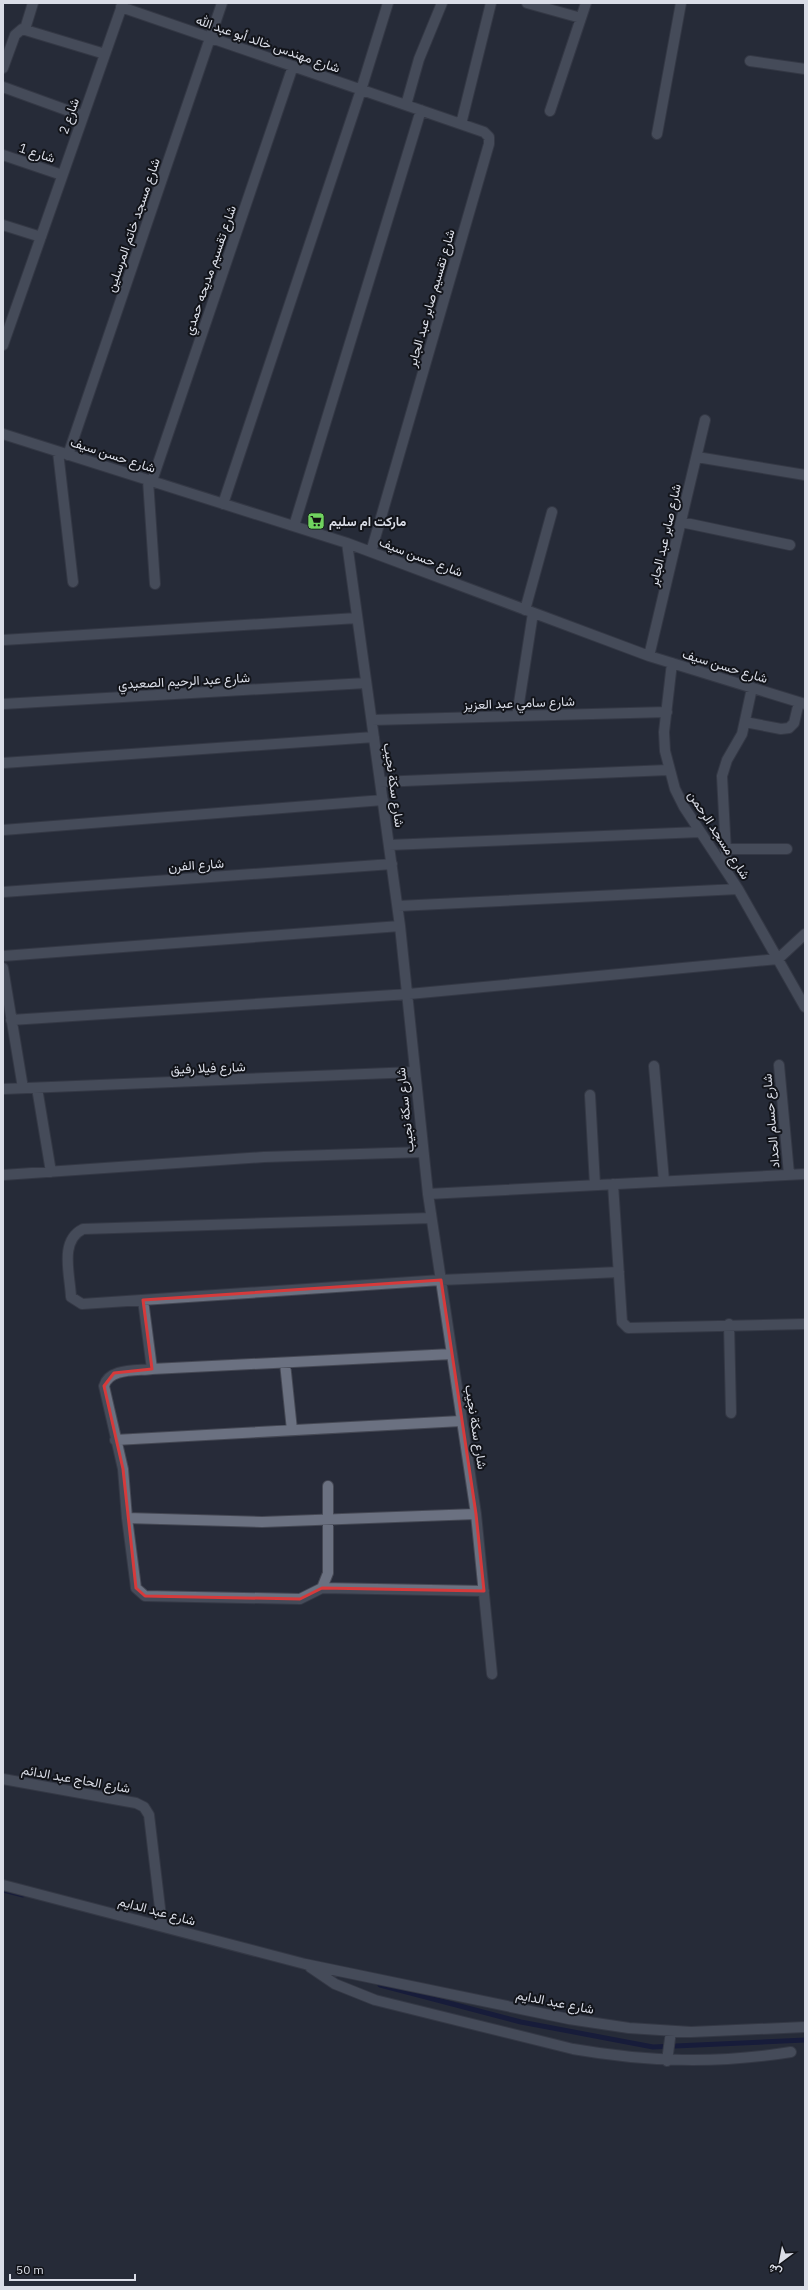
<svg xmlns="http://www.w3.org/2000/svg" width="808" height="2290" viewBox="0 0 808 2290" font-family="'IBM Plex Sans',Vazirmatn,sans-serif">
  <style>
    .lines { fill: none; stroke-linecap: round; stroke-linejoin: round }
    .stream { stroke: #060a3c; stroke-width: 5 }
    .minor-casing { stroke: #454854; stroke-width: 12 }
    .minor { stroke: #6b7181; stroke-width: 10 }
    .marked { fill: none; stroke: #d63a3b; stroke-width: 3; stroke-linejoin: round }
    .labels { text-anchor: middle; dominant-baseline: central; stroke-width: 4; stroke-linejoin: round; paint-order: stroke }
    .street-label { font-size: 13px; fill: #dadde7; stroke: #12141a }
    .poi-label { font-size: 13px; font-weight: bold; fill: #dadde7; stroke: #12141a; text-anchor: start }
  </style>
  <rect width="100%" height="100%" fill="#272b39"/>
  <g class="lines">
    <path class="stream" d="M3,1890L23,1895
      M380,1985L521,2022L653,2047L805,2040"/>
    <defs>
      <path id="minor" d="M527,3L581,18
        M121,7L484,132L489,137V144L371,552
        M25,29L33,3
        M750,61L805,69
        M3,68L15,35L22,29L105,54
        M3,87L83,116
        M406,105L419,59L442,3
        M550,111L586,3
        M461,124L491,3
        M657,134L681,3
        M3,155L62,175
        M3,225L41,237
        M3,345L123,3
        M3,434L347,543L649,656L805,704
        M58,452L73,582
        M68,455L222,3
        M697,457L805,475
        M148,480L155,584
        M152,481L293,66
        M223,504L361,90L388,3
        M681,522L790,545
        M294,526L421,110
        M347,543L400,926L428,1194L476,1514L492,1674
        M525,610L552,512
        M3,640L357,618
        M649,656L705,420
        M672,663L664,732L665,751L675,789L684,807L738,889L805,1007
        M3,704L366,683
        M517,716L533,613
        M372,720L667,712
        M745,722L781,729L789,728L794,723L799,702
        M3,763L374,737
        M380,782L668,770
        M3,830L383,800
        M389,845L700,832
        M725,849H787
        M727,872L722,776L727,760L742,734L752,688
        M3,892L392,864
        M398,906L738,889
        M3,956L400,926
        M3,968L23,1088
        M11,1020L409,994L778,959L805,934
        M779,1065L789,1174
        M654,1066L664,1181
        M37,1088L51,1172
        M3,1089L414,1072
        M590,1095L595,1185
        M3,1175L264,1157L423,1152
        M613,1184L622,1322L628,1328L805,1324
        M428,1194L805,1174
        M431,1218L83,1229C59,1241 70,1274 71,1297L82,1304L441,1280L619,1272
        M143,1300L152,1369
        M729,1324L731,1413
        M452,1354L152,1369C136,1371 109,1368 104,1386L123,1469L127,1518L262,1522L476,1514
        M285,1363L292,1430
        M115,1440L461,1421
        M127,1518L136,1588L145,1596L300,1599L322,1588L328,1573V1486
        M322,1588L484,1591
        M3,1779L136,1803L144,1807L149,1815L162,1925
        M3,1885L305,1964L569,2019L629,2028L691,2032L805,2027
        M310,1967L335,1984L375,2000L573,2049C648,2062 716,2064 791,2052
        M667,2061L671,2031"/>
    </defs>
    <use href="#minor" class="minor-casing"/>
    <use href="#minor" class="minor"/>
  </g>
  <path d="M0 0H808V2290H0ZM441,1280L476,1514L484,1591L322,1588L300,1599L145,1596L136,1588L123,1469L104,1386L114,1373L152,1369L143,1300Z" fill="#272b39" fill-opacity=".55" fill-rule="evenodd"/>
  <path class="marked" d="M441,1280L476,1514L484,1591L322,1588L300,1599L145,1596L136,1588L123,1469L104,1386L114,1373L152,1369L143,1300Z"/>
  <defs>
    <symbol id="supermarket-square" viewBox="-11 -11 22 22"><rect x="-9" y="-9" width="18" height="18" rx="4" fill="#70d35f" stroke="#12141a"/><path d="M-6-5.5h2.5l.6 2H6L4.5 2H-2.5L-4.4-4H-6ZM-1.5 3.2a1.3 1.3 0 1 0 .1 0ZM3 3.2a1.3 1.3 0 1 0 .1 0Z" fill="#111"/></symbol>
  </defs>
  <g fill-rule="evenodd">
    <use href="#supermarket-square" x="306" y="511" width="20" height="20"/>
  </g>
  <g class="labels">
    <g class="street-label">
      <text transform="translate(268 44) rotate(19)">شارع مهندس خالد أبو عبد الله</text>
      <text transform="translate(69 116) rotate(-71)">شارع 2</text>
      <text transform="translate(37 153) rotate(18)">شارع 1</text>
      <text transform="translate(133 225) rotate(-71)">شارع مسجد خاتم المرسلين</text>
      <text transform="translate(210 270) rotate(-71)">شارع تقسيم مديحه حمدي</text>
      <text transform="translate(431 298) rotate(-74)">شارع تقسيم صابر عبد الجابر</text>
      <text transform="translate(113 455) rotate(18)">شارع حسن سيف</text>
      <text transform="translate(665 535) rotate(-77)">شارع صابر عبد الجابر</text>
      <text transform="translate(421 557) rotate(21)">شارع حسن سيف</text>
      <text transform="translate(725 666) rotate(17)">شارع حسن سيف</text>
      <text transform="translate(184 681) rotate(-3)">شارع عبد الرحيم الصعيدي</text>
      <text transform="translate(519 703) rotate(-2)">شارع سامي عبد العزيز</text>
      <text transform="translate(394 785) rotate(82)">شارع سكة نجيب</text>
      <text transform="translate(719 835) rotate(57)">شارع مسجد الرحمن</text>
      <text transform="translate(196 865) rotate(-4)">شارع الفرن</text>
      <text transform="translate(208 1068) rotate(-2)">شارع فيلا رفيق</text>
      <text transform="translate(405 1110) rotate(-96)">شارع سكة نجيب</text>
      <text transform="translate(771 1121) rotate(-95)">شارع حسام الحداد</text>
      <text transform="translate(476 1427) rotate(81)">شارع سكة نجيب</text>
      <text transform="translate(76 1779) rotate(10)">شارع الحاج عبد الدائم</text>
      <text transform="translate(157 1911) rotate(15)">شارع عبد الدايم</text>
      <text transform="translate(555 2002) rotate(11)">شارع عبد الدايم</text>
    </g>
    <g class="poi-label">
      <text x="329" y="521">ماركت ام سليم</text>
    </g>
  </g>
  <rect width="808" height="2290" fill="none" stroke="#dadde7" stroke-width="8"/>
  <g transform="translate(780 2262) rotate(212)" stroke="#12141a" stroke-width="3" paint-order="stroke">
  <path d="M0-3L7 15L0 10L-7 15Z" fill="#dadde7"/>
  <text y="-6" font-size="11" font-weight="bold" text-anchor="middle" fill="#dadde7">ش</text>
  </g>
  <path d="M10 2274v6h125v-6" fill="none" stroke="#dadde7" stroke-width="2"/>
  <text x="16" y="2274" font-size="12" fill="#dadde7" stroke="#12141a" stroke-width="3" paint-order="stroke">50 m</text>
</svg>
